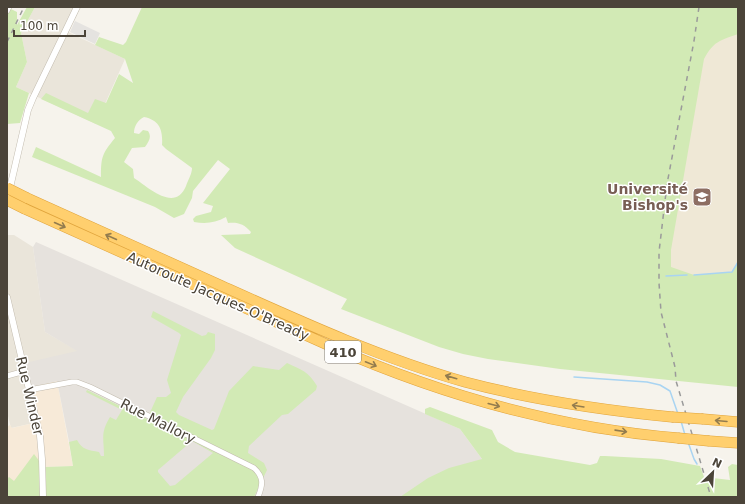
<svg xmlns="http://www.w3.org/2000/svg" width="745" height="504" viewBox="0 0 745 504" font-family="'DejaVu Sans',sans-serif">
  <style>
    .residential { fill: #eae5da }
    .commercial { fill: #f7ead8 }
    .industrial { fill: #e6e2dd }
    .education { fill: #efe8d6 }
    .green { fill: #d2eab5; fill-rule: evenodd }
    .parking { fill: #e5e3e0 }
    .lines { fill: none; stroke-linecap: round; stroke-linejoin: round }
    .stream { stroke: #a9d4f2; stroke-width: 1.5 }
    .minor-casing { stroke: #c2bbae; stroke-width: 6 }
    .tertiary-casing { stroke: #c2bbae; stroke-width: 7 }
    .motorway-casing { stroke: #e0a43c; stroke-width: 11 }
    .minor { stroke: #fff; stroke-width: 5 }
    .tertiary { stroke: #fff; stroke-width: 6 }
    .motorway { stroke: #ffcf6e; stroke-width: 10 }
    .rail { stroke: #9a9a9a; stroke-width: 1.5; stroke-dasharray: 5 5; stroke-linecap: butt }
    .motorway-bridge-casing { stroke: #e0a43c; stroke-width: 11; stroke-linecap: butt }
    .motorway-bridge { stroke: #ffcf6e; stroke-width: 10 }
    .oneway { stroke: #937c4e }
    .labels { text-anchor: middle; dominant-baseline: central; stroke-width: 3; stroke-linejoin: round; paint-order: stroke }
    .shield { fill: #fff; stroke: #817c74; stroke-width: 1 }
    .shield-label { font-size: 13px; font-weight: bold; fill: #4b4439 }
    .education-label { font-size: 14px; font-weight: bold; fill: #785e54; stroke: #fff; text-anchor: end }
    .street-label { font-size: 14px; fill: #4b4439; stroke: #fff }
  </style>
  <rect width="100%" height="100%" fill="#f6f3ec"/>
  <path class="residential" d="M35,7H80L68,32L125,59L96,124L16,87L27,62L21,33Z
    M7,235H14L33,247L45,332L78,351L34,423L11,428L8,416H7Z"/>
  <path class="commercial" d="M57,381L73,466L45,467L40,462L14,482L7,479V427L10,425L12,428L34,423L31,387Z"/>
  <path class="industrial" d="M36,242L460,429L482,459L416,497H80L57,381L31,387L25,363L77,351L45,332L33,247Z"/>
  <path class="education" d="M738,7V387L661,312L694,41Z"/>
  <path class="green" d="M7,7L17,12V25L27,7H35L21,33L27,62L16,87L29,93L20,123L7,124Z
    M142,7H738V34C719,41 714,41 704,59L671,250V267L694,275L732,272L738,262V387L560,369L488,359L463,354L439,347L341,309L347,299L235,248L221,235L250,234L251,232C244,224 238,222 228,223L226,217C215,223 206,224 194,222L193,219L196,216L211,212L213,206L203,203L230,169L218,160L193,191L192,198L184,214L174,218L155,207L32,157L36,147L101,177C101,157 102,154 115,138L111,131L41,99L46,93L88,113L95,99L106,103L119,74L133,83L125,59L95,45L99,37L123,45L126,42ZM144,117C160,120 163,131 162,145L166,149L192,168C192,174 188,180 186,186C175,213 148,187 134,178L133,169L124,162L132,148L145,147C149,141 152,137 148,131L143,130L139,134L134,133C134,126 138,120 144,117Z
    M153,311L202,336L206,335L208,332L215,334V350L211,358L183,397L176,412L179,415L212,430L214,429L229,391L253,366L279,370L287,363C302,370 308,371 317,386L316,390L288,414L282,415L249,446L248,453L264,463L267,470L254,497H46L45,467L73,466L69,442L77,440C82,450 89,450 99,452L101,456H104C104,439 100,433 110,417L116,420L122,410L86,392L87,390L147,419L157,397H166L171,393L167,380L181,335L179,333L151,317ZM192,441L213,453L175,485L170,486L158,472V470Z
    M430,407L492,430L498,442L515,452L590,465L597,463L600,456H605L661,459L700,466L704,477L730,480L728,467L732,464L738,465V497H400L428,478L449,468L482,459L460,429L425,414V409Z
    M34,454L40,462V497H7V479L9,477L14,481Z"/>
  <path class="parking" d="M75,21L100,33L95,44L70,32Z"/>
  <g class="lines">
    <path class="stream" d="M694,275L732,272L738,262
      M666,276L687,275
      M574,377L647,382L660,385L670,391L678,414
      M681,421L685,435
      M688,442L694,459L697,464"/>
    <defs>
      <path id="minor" d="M7,11L9,7
        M7,376L25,371
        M29,390L72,382H77L90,387L254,468C264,477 263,485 258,497"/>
      <path id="tertiary" d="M9,192L28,110L33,98L77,7
        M7,297L40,436L42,459L43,497"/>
      <path id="motorway" d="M27,198C92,228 157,257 222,286C302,322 381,358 465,382C533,400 602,410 672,417
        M25,209L330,346C441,395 558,428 678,438
        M703,419L738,422
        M709,441L738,443"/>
    </defs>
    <use href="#minor" class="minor-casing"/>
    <use href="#tertiary" class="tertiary-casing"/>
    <use href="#motorway" class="motorway-casing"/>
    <use href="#minor" class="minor"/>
    <use href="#tertiary" class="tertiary"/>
    <use href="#motorway" class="motorway"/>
    <path class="rail" d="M699,7L694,41L667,184L659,252V283L661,312L675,367L676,381L711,497
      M7,42L24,7"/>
    <defs>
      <path id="motorway-bridge" d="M7,188L27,198
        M7,200L25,209
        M672,417L703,419
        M678,438L709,441"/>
    </defs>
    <use href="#motorway-bridge" class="motorway-bridge-casing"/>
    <use href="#motorway-bridge" class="motorway-bridge"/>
  </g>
  <defs><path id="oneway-shaft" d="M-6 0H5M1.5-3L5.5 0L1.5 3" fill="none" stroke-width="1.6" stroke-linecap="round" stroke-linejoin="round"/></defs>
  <g class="oneway">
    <use href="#oneway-shaft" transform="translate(60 225) rotate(24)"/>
    <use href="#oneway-shaft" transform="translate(111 237) rotate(-156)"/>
    <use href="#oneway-shaft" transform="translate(371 364) rotate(22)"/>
    <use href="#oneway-shaft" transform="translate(451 377) rotate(-164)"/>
    <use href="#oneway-shaft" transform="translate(494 405) rotate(15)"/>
    <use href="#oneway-shaft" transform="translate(578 406) rotate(-171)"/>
    <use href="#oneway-shaft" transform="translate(721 421) rotate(-175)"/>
    <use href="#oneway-shaft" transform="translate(621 431) rotate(8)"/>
  </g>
  <defs>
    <symbol id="university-square" viewBox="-11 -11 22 22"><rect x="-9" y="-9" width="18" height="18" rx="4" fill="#8d6e63" stroke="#fff"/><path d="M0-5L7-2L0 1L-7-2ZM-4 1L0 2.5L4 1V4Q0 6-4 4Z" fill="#fff"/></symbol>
  </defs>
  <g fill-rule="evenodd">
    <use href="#university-square" x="691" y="186" width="22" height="22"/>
  </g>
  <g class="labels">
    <rect class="shield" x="325" y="341" width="36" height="22" rx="3"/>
    <g class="shield-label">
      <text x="343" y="352">410</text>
    </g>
    <g class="education-label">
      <text x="688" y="189">Université<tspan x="688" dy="16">Bishop's</tspan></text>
    </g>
    <g class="street-label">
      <text transform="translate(218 296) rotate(24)">Autoroute Jacques-O'Bready</text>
      <text transform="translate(30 396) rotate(77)">Rue Winder</text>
      <text transform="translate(158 421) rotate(27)">Rue Mallory</text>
    </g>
  </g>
  <rect width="745" height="504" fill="none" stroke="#4b4439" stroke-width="16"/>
  <g transform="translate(713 472) rotate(25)" stroke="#ffffff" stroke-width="3" paint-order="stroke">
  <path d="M0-3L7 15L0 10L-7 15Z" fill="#4b4439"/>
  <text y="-6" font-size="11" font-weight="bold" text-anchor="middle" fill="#4b4439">N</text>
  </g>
  <path d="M14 30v6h71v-6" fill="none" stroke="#4b4439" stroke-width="2"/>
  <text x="20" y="30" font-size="12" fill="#4b4439" stroke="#ffffff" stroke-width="3" paint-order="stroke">100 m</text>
</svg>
